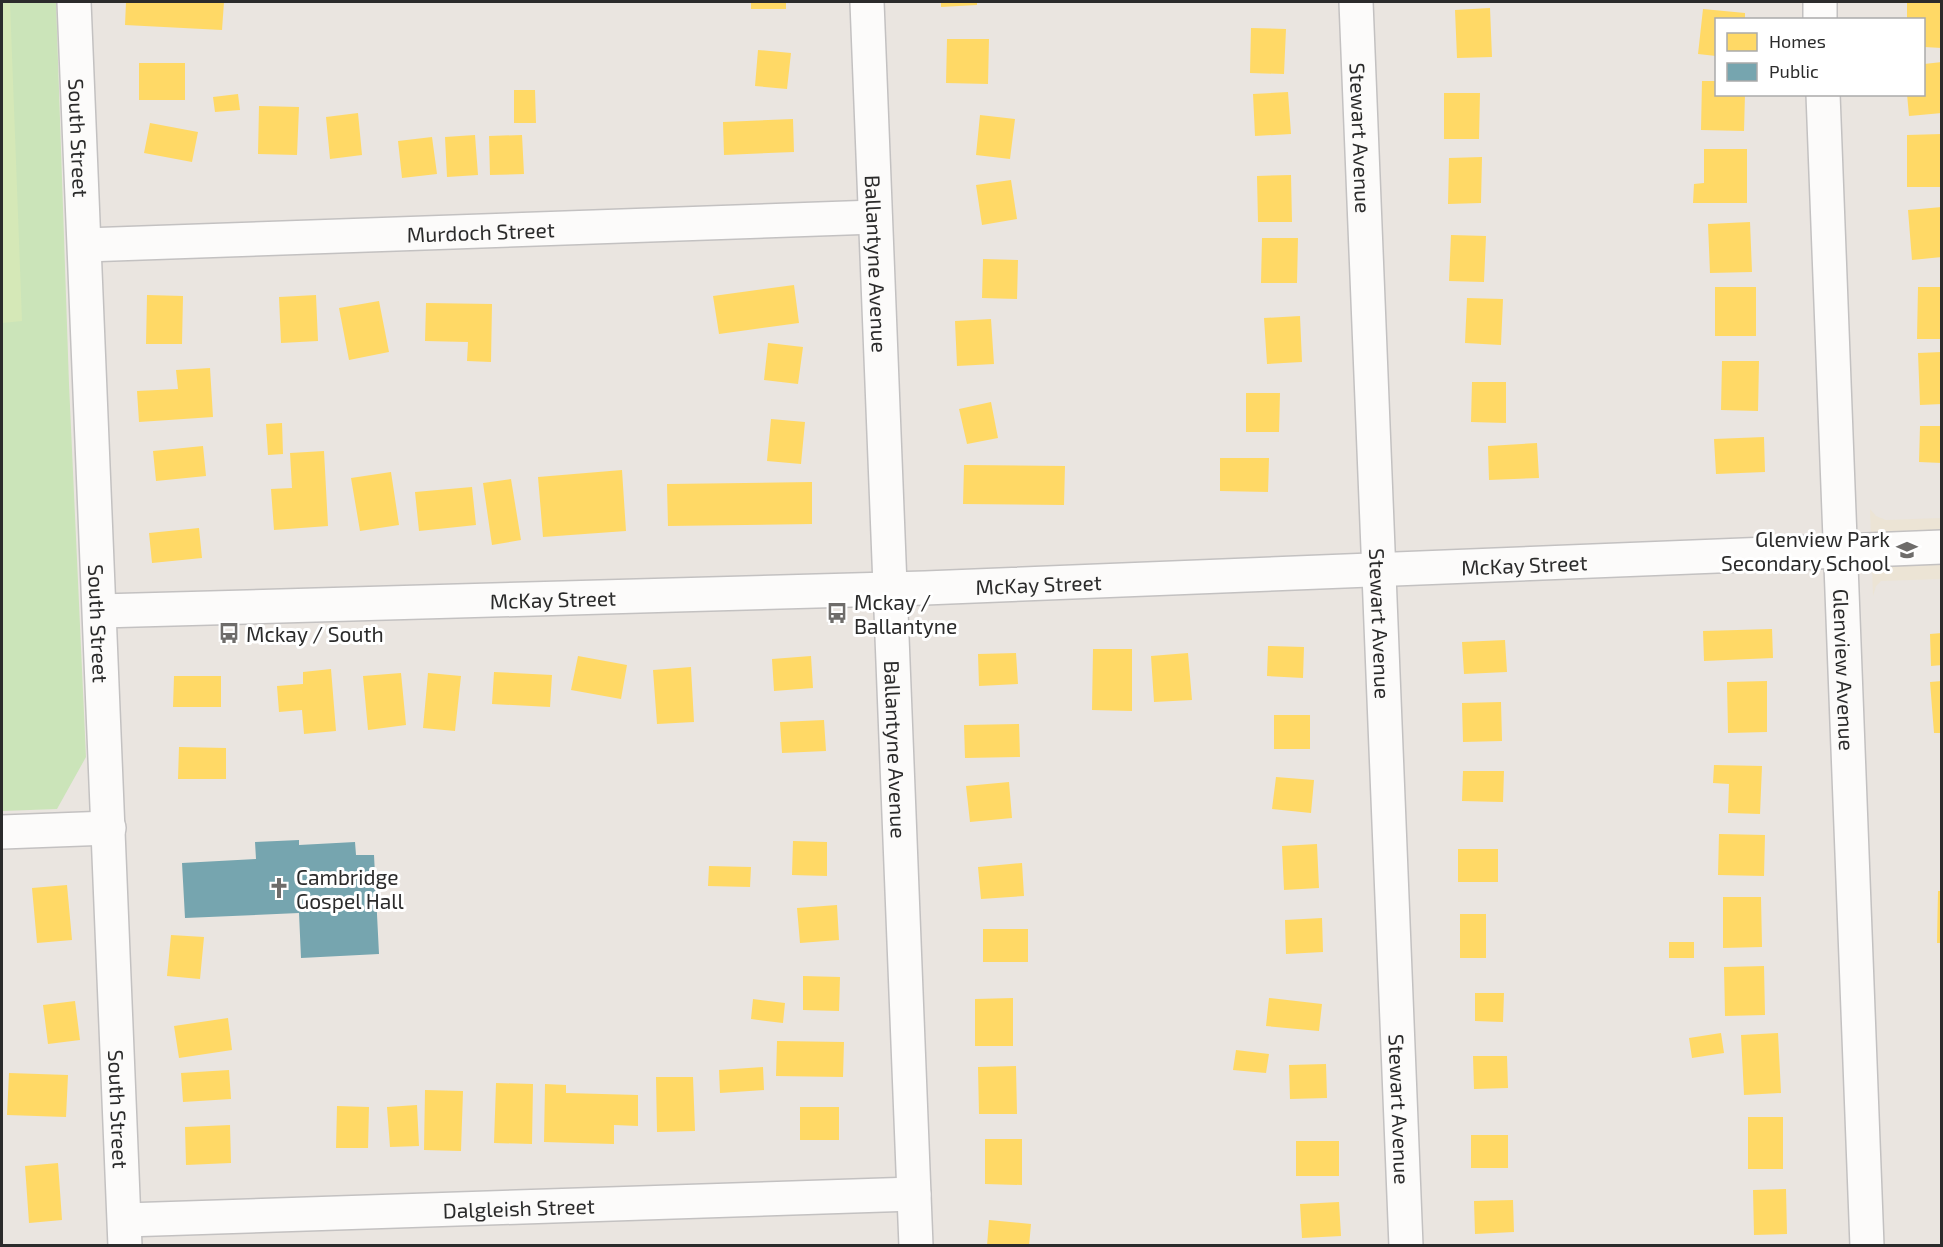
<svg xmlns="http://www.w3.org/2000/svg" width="1943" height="1247" viewBox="0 0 1943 1247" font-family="'Exo 2',sans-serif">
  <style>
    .education { fill: #ece4d5 }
    .green { fill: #cbe4b9 }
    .pitch { fill: #d5e8b7 }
    .homes { fill: #ffd966 }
    .public { fill: #76a5af }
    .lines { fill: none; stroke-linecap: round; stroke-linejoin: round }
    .minor-casing { stroke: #c3c1c1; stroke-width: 36 }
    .minor { stroke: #fcfbfa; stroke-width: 33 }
    .labels { text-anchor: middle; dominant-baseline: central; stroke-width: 6; stroke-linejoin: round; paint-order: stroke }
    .street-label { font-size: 21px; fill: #2b2b2b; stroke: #fff }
    .poi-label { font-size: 21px; fill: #2b2b2b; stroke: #fff; text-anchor: start }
  </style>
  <rect width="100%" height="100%" fill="#eae5e0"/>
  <path class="education" d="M1870,509L1876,516L1886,520L1941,518V579L1881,581L1876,586L1873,596Z"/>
  <path class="green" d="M2,2H56L69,384L86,757L57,809L2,811Z"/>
  <path class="pitch" d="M2,2H10L22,321L2,323Z"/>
  <path class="homes" d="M126,2H224L222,30L125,25Z
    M751,2H786V9H751Z
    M941,2H977V5L941,7Z
    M1907,2H1942V48L1924,47V20H1907Z
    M1490,8L1492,57L1457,58L1455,10Z
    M1703,9L1745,13V20H1716V56L1698,54Z
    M1251,28L1286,29L1284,74L1250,73Z
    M947,39H989L988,84L946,83Z
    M758,50L791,53L787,89L755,86Z
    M1942,62V113L1909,116L1907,94H1924V64Z
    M139,63H185V100H139Z
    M1702,81H1716V94H1745L1744,131L1701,130Z
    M514,90H535L536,123H514Z
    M1288,92L1291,134L1255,136L1253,94Z
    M1444,93H1480L1479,139H1444Z
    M238,94L240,110L215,112L213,97Z
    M259,106L299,107L297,155L258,154Z
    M358,113L362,155L330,159L326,117Z
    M980,115L1015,119L1010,159L976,155Z
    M793,119L794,152L724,155L723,122Z
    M150,123L198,132L192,162L144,153Z
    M1942,134V187H1907V135Z
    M475,135L478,175L447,177L445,137Z
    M522,135L524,174L490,175L489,136Z
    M432,137L437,174L402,178L398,141Z
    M1704,149H1747V203H1693L1694,184L1704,183Z
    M1482,157L1481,203L1448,204L1449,158Z
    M1291,175L1292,222H1258L1257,176Z
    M1011,180L1017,219L982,225L976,185Z
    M1942,207V257L1912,260L1908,210Z
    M1750,222L1752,272L1710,273L1708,224Z
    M1451,235L1486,236L1484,282L1449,281Z
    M1262,238H1298L1297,283H1261Z
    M983,259L1018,260L1017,299L982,298Z
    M794,285L799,323L719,334L713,296Z
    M1715,287H1756V336H1715Z
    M1918,287H1942V339H1917Z
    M147,295L183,296L182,344H146Z
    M316,295L318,341L281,343L279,297Z
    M1467,298L1503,299L1501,345L1465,343Z
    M379,301L389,352L349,360L339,308Z
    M426,303L492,304L491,362L467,361L468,342L425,341Z
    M1300,316L1302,362L1267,364L1264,318Z
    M991,319L994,364L957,366L955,321Z
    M768,343L803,347L798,384L764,380Z
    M1942,352V404L1920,405L1918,353Z
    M1722,361H1759L1758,411L1721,410Z
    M210,368L213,417L139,422L137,391L178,389L176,370Z
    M1472,382H1506V423L1471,422Z
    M1246,393H1280L1279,432H1246Z
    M991,402L998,438L967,444L959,409Z
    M771,419L805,422L801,464L767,461Z
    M282,423L283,454L268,455L266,424Z
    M1920,426H1942V463L1919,462Z
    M1764,437L1765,472L1716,474L1714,439Z
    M1537,443L1539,478L1489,480L1488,446Z
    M203,446L206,476L156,481L153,451Z
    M324,451L328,526L274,530L271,489L292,488L290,453Z
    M1220,458H1269L1268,492L1220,491Z
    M964,465L1065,466L1064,505L963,504Z
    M622,470L626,531L543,537L538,477Z
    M391,472L399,525L360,531L351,478Z
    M511,479L521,540L492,545L483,483Z
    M812,482V524L668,526L667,484Z
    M472,487L476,525L419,531L415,492Z
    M199,528L202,558L152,563L149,533Z
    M1772,629L1773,658L1704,661L1703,631Z
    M1942,633V665L1931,666L1930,634Z
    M1505,640L1507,672L1464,674L1462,642Z
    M1268,646L1304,647L1303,678L1267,676Z
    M1093,649H1132V711L1092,710Z
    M1016,653L1018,684L979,686L978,654Z
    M1188,653L1192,700L1154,702L1151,656Z
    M578,656L627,665L621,699L571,690Z
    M811,656L813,688L774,691L772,659Z
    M691,667L694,722L657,724L653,670Z
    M331,669L336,731L304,734L302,710L279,712L277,686L303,684V672Z
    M494,672L552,675L550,707L492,704Z
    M401,673L406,725L368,730L363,676Z
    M428,673L461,676L455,731L423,728Z
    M174,676H221V707H173Z
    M1767,681V732L1728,733L1727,682Z
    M1942,681V733H1934L1930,682Z
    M1501,702L1502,741L1463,742L1462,703Z
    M1274,715H1310V749H1274Z
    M824,720L826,751L782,753L780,722Z
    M1019,724L1020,757L965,758L964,725Z
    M179,747L226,748V779H178Z
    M1714,765L1762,766L1760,814L1728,813L1729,784L1713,783Z
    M1463,771H1504L1503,802L1462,801Z
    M1276,777L1314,780L1311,813L1272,809Z
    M1009,782L1012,818L970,822L966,786Z
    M1719,834L1765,835L1764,876L1718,875Z
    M793,841L827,842V876L792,875Z
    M1317,844L1319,888L1284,890L1282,846Z
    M1458,849H1498V882H1458Z
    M1022,863L1024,896L981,899L978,867Z
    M709,866L751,867L750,887L708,886Z
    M67,885L72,940L37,943L32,888Z
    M1938,891H1942V943H1937Z
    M1723,897H1761L1762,947L1723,948Z
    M837,905L839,940L800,943L797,908Z
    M1460,914H1486V958H1460Z
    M1322,918L1323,952L1286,954L1285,920Z
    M983,929H1028V962H983Z
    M171,935L204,937L200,979L167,976Z
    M1669,942H1694V958H1669Z
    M1764,966L1765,1015L1725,1016L1724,967Z
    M803,976L840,977L839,1011L803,1010Z
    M1475,993H1504L1503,1022L1475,1021Z
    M1013,998V1046H975V999Z
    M1269,998L1322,1004L1319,1031L1266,1026Z
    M753,999L785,1003L783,1023L751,1019Z
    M75,1001L80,1040L48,1044L43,1005Z
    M228,1018L232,1050L179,1058L174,1026Z
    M1721,1033L1724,1053L1692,1058L1689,1038Z
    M1778,1033L1781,1093L1744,1095L1741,1035Z
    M777,1041L844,1042L843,1077L776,1076Z
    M1236,1050L1269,1054L1266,1073L1233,1070Z
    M1473,1056H1507L1508,1088L1474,1089Z
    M1326,1064L1327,1098L1290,1099L1289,1065Z
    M1016,1066L1017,1114H979L978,1067Z
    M763,1067L764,1090L720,1093L719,1070Z
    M229,1070L231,1099L183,1102L181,1073Z
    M9,1073L68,1075L66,1117L7,1115Z
    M656,1077H693L695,1131L657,1132Z
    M496,1083L533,1084L532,1144L494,1143Z
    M545,1084L566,1085V1093L638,1095V1126L614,1125V1144L544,1142Z
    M425,1090L463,1091L461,1151L424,1150Z
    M417,1105L419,1146L390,1147L387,1107Z
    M337,1106L369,1107L368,1148H336Z
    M800,1107H839V1140H800Z
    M1748,1117H1783V1169H1748Z
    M230,1125L231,1163L186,1165L185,1127Z
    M1471,1135H1508V1168H1471Z
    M985,1139H1022V1185L985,1184Z
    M1296,1141H1339V1176H1296Z
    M58,1163L62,1220L29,1223L25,1166Z
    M1786,1189L1787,1234L1754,1235L1753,1190Z
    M1513,1200L1514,1232L1475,1234L1474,1201Z
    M1339,1202L1341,1236L1302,1238L1300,1204Z
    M989,1220L1031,1224L1029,1246H987Z"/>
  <path class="public" d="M299,840V845L355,842L356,855H374L379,954L301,958L299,913L185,918L182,863L256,859L255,842Z"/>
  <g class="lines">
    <defs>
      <g id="minor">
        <path id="s1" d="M74,2L125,1246"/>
        <path id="s2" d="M867,2L916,1246"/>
        <path id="s3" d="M1356,2L1406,1246"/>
        <path d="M1820,2V20"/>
        <path id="s4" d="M1823,94L1867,1246"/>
        <path id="s5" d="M85,245L875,217"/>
        <path id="s6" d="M100,611L925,588L1942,547"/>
        <path d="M2,832L109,828"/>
        <path id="s7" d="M125,1220L914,1194"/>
      </g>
    </defs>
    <use href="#minor" class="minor-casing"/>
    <use href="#minor" class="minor"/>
  </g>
  <defs>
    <symbol id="school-bare" viewBox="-9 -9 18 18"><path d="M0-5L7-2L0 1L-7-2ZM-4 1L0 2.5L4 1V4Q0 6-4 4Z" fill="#6e6c6a" stroke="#fff" stroke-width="2.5" paint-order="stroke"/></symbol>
    <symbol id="bus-bare" viewBox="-9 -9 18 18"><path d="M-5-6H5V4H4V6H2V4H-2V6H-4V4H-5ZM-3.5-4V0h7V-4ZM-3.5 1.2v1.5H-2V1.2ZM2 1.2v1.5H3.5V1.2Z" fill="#6e6c6a" stroke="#fff" stroke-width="2.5" paint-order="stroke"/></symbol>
    <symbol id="church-bare" viewBox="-9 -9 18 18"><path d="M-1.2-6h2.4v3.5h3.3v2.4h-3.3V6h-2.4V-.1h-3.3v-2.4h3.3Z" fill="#6e6c6a" stroke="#fff" stroke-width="2.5" paint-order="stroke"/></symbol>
  </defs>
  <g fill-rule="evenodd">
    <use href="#school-bare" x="1892" y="535" width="30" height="30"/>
    <use href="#bus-bare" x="822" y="598" width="30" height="30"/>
    <use href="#bus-bare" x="214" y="618" width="30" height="30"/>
    <use href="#church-bare" x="264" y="873" width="30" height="30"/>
  </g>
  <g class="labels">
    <g class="street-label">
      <text stroke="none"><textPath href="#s1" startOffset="136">South Street</textPath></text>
      <text stroke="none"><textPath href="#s3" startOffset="136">Stewart Avenue</textPath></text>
      <text stroke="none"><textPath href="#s5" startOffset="396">Murdoch Street</textPath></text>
      <text stroke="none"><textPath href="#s2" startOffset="262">Ballantyne Avenue</textPath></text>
      <text stroke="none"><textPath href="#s6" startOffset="1425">McKay Street</textPath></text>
      <text stroke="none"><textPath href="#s6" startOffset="939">McKay Street</textPath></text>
      <text stroke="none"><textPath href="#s6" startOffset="453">McKay Street</textPath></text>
      <text stroke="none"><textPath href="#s1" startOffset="622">South Street</textPath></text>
      <text stroke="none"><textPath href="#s3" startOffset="622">Stewart Avenue</textPath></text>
      <text stroke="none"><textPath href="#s4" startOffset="576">Glenview Avenue</textPath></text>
      <text stroke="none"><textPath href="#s2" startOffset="748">Ballantyne Avenue</textPath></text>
      <text stroke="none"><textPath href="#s1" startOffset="1108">South Street</textPath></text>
      <text stroke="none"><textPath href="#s3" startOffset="1108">Stewart Avenue</textPath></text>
      <text stroke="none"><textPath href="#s7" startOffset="394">Dalgleish Street</textPath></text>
    </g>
    <g class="poi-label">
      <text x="1890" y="538" text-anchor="end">Glenview Park<tspan x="1890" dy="24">Secondary School</tspan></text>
      <text x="854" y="601">Mckay /<tspan x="854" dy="24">Ballantyne</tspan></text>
      <text x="246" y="633">Mckay / South</text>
      <text x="296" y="876">Cambridge<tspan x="296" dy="24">Gospel Hall</tspan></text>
    </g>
  </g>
  <rect width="1943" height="1247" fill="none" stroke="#2b2b2b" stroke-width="6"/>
  <rect x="1715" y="18" width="210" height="78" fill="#ffffff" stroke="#aaaaaa" stroke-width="1.5"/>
  <rect x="1727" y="33" width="30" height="18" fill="#ffd966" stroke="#aaaaaa" stroke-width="1.5"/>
  <text x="1769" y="48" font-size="18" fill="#2b2b2b">Homes</text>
  <rect x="1727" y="63" width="30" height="18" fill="#76a5af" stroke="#aaaaaa" stroke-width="1.5"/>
  <text x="1769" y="78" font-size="18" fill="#2b2b2b">Public</text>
</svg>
